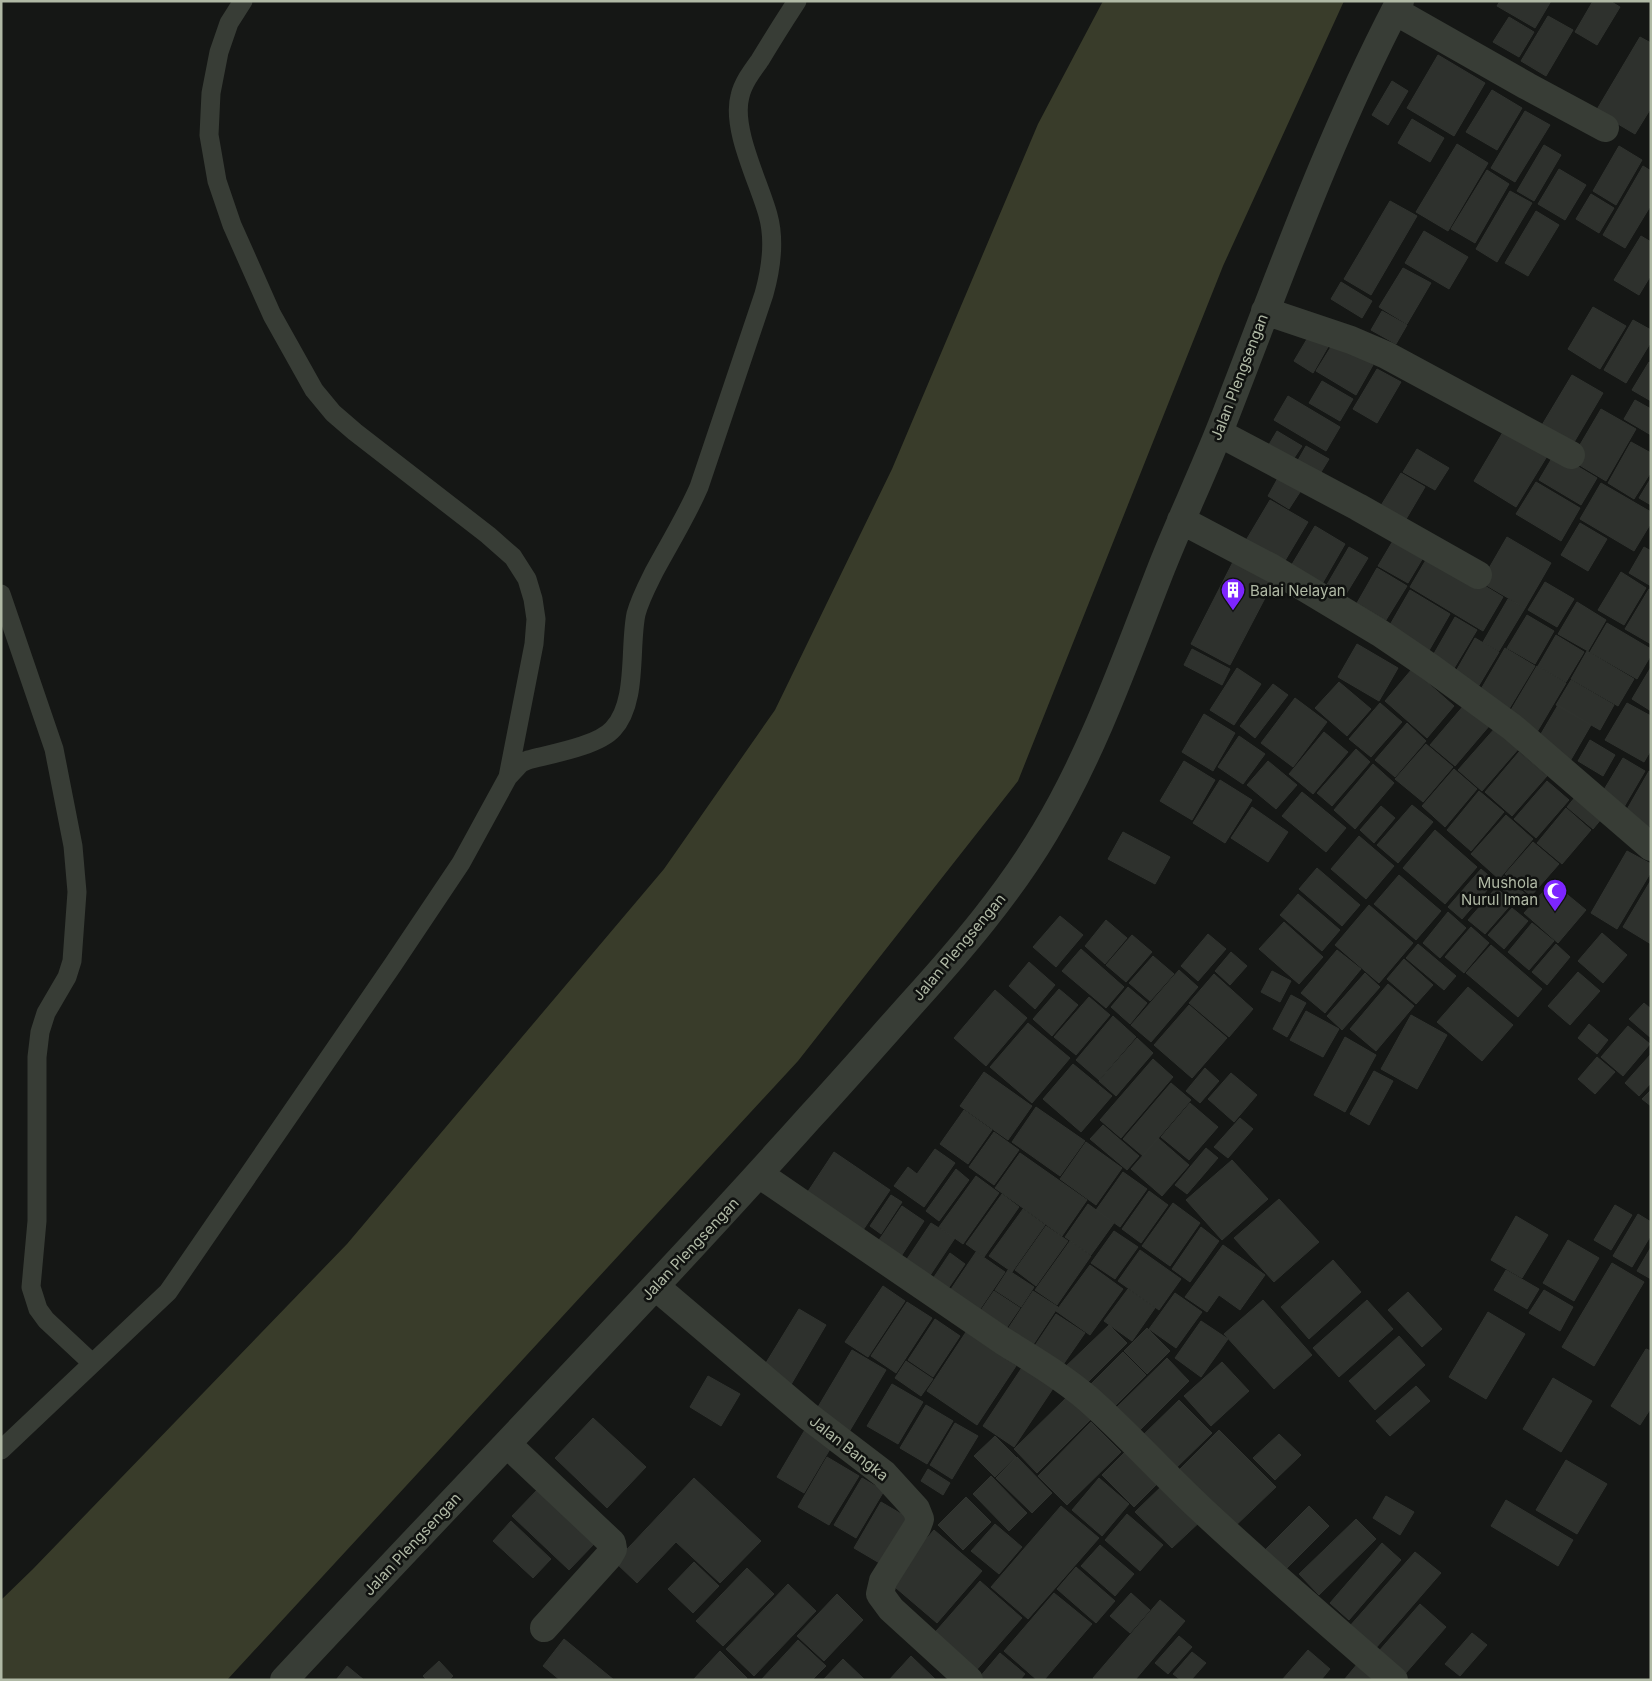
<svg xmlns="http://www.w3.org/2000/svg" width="1652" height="1681" viewBox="0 0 1652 1681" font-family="Inter,sans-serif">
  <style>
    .water { fill: #393c2a }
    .building { fill: #2e312d; stroke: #30332f }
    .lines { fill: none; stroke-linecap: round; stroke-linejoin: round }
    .service { stroke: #383d36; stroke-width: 19 }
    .minor { stroke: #383d36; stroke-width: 28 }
    .labels { text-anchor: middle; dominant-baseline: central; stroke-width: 5; stroke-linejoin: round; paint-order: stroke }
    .street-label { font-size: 15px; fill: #b0b9a5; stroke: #101210 }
    .poi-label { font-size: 15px; fill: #b0b9a5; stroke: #101210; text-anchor: start }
  </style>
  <rect width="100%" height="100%" fill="#151715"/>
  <path class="water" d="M1103,1H1344L1223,266L1018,781L798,1061L227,1680H1V1600L33,1569L347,1244L664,869L775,710L892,469L1038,124Z"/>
  <path class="building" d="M1500,1H1551L1535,28L1497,6Z
    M1593,1H1610L1620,7L1597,45L1575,32Z
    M1548,16L1573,30L1546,76L1521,61Z
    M1509,17L1534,32L1519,57L1493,42Z
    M1640,37L1651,43V108L1635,134L1596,111Z
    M1438,55L1485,83L1454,136L1407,108Z
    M1392,81L1408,91L1388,125L1372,115Z
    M1492,90L1522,108L1497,150L1466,132Z
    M1525,111L1550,125L1515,182L1491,168Z
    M1412,119L1444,138L1430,162L1398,143Z
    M1457,144L1488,163L1448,231L1416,212Z
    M1544,145L1561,155L1534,201L1517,191Z
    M1619,146L1642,160L1616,205L1593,191Z
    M1643,166L1651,171V205L1625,248L1603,235Z
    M1559,169L1586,185L1565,220L1538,204Z
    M1487,170L1509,184L1475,243L1451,229Z
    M1510,191L1532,203L1497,262L1476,249Z
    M1591,194L1614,208L1599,233L1576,219Z
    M1390,201L1417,216L1371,295L1344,279Z
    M1536,211L1559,225L1528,276L1505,263Z
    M1424,231L1468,257L1449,289L1405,263Z
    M1641,236L1651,242V275L1639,295L1614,280Z
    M1403,268L1431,283L1407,324L1379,307Z
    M1341,282L1372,301L1362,318L1331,299Z
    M1593,307L1626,326L1600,369L1568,349Z
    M1382,311L1407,325L1396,344L1371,330Z
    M1633,320L1651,330V342L1626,383L1604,370Z
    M1310,334L1329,345L1313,373L1294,361Z
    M1334,342L1373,365L1356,395L1316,371Z
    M1649,362L1651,363V401L1632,390Z
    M1377,369L1401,382L1377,423L1353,409Z
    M1572,375L1603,393L1573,444L1542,425Z
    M1322,381L1353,399L1340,421L1309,403Z
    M1288,396L1340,427L1326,451L1274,420Z
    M1635,400L1651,409V435L1624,419Z
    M1601,409L1636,429L1606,481L1571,460Z
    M1506,427L1549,453L1516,507L1474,481Z
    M1277,431L1302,446L1288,467L1264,453Z
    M1631,442L1651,453V472L1634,499L1608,483Z
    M1306,446L1329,459L1315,482L1293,469Z
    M1417,449L1449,468L1435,490L1403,472Z
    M1555,453L1597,478L1581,505L1539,480Z
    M1401,473L1425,487L1402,526L1377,512Z
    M1279,476L1302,489L1289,509L1268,496Z
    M1651,478V505L1639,498Z
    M1536,482L1580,508L1561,541L1516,514Z
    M1601,483L1651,512V523L1634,551L1580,519Z
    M1270,500L1308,522L1283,564L1245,542Z
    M1580,523L1607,539L1588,571L1561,555Z
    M1315,526L1345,544L1322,584L1291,566Z
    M1397,534L1427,551L1408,583L1378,566Z
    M1507,537L1551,563L1525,608L1481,582Z
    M1349,547L1368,558L1343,599L1325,588Z
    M1644,547L1651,551V586L1629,573Z
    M1430,553L1503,597L1483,631L1410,587Z
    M1235,558L1275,579L1230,665L1191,644Z
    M1377,568L1407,586L1386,620L1357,603Z
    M1621,572L1646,588L1624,625L1598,610Z
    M1545,582L1574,599L1557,627L1528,610Z
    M1649,589L1651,590V644L1625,629Z
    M1410,590L1450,614L1427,654L1387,630Z
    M1508,599L1525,608L1499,651L1483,642Z
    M1577,602L1606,620L1588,651L1558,634Z
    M1527,615L1554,631L1535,664L1507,648Z
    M1455,617L1477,630L1453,670L1432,657Z
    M1607,623L1651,649V655L1637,679L1590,652Z
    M1556,635L1584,652L1566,682L1538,666Z
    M1475,638L1499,652L1475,692L1452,678Z
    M1357,644L1398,668L1379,701L1338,677Z
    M1505,648L1535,666L1506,714L1477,696Z
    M1192,649L1230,669L1222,685L1184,665Z
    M1587,651L1634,679L1618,706L1571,679Z
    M1537,666L1566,683L1537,732L1508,715Z
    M1651,667V711L1632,699Z
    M1237,668L1261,684L1234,725L1210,710Z
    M1412,669L1454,706L1427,738L1385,701Z
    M1571,680L1614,705L1600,730L1556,705Z
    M1339,682L1371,709L1347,736L1315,708Z
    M1273,684L1288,695L1255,738L1240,726Z
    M1295,698L1327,722L1293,767L1261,743Z
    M1380,703L1402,722L1371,757L1349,739Z
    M1627,703L1651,716V750L1644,762L1605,740Z
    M1465,704L1490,725L1455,766L1430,745Z
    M1558,705L1591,725L1569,763L1535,744Z
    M1204,714L1235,733L1213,771L1182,752Z
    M1407,723L1426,741L1395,777L1375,760Z
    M1496,727L1520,747L1482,791L1458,770Z
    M1324,732L1348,752L1313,794L1289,774Z
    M1239,736L1265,754L1243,784L1218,767Z
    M1590,740L1615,755L1603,776L1578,761Z
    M1426,744L1453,767L1423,802L1395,779Z
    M1356,749L1370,762L1332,806L1317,793Z
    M1519,752L1547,776L1512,816L1485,792Z
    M1623,758L1645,771L1624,807L1602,793Z
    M1184,761L1215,780L1192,820L1160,801Z
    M1268,761L1297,785L1276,809L1247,785Z
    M1373,764L1394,783L1355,829L1334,810Z
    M1454,769L1477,789L1445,827L1422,806Z
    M1649,771L1651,772V823L1646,832L1622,818Z
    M1220,780L1252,800L1225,843L1193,823Z
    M1547,781L1569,800L1536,838L1514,819Z
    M1479,791L1504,812L1471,851L1447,830Z
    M1302,792L1346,828L1326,852L1282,816Z
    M1576,796L1602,818L1593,829L1567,807Z
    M1412,805L1433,822L1398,863L1377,845Z
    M1381,806L1395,818L1374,843L1360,830Z
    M1252,807L1288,832L1268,862L1231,838Z
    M1566,808L1591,830L1562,864L1537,843Z
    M1506,815L1533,839L1499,879L1471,854Z
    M1435,830L1477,867L1445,904L1403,868Z
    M1123,832L1170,857L1155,884L1108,859Z
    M1359,836L1394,866L1366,899L1331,869Z
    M1533,842L1559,864L1531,896L1505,874Z
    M1627,851L1651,864V872L1617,929L1591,913Z
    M1317,868L1360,905L1342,926L1299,889Z
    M1481,869L1495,881L1462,919L1448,907Z
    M1399,875L1441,911L1416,940L1374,904Z
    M1504,876L1529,897L1522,906L1496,884Z
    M1651,880V944L1623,927Z
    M1552,882L1586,910L1558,943L1524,913Z
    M1496,888L1513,902L1485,934L1468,920Z
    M1298,894L1340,930L1322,951L1280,915Z
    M1369,905L1413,943L1379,983L1335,945Z
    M1512,908L1528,921L1504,949L1488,935Z
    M1448,912L1466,928L1440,958L1423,943Z
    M1060,916L1083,935L1056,967L1033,947Z
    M1106,920L1127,938L1105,964L1085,946Z
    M1284,922L1323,957L1299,984L1259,949Z
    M1532,923L1554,941L1529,970L1508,952Z
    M1471,927L1489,943L1464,973L1445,957Z
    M1602,933L1627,955L1603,983L1578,961Z
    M1208,934L1226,949L1198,981L1181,966Z
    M1132,935L1152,952L1126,982L1106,965Z
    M1418,944L1456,976L1444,990L1406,958Z
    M1556,944L1570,957L1547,985L1532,972Z
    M1491,945L1542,989L1518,1017L1466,973Z
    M1081,949L1124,987L1106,1008L1062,971Z
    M1337,950L1361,969L1325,1013L1301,993Z
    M1231,952L1247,966L1230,985L1215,971Z
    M1153,956L1174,974L1150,1001L1129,983Z
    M1404,959L1433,985L1416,1004L1387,979Z
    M1029,962L1055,985L1035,1009L1009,986Z
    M1179,970L1198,987L1151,1042L1131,1025Z
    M1272,971L1291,981L1280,1002L1261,992Z
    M1578,972L1600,991L1570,1025L1548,1006Z
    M1365,973L1380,987L1342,1030L1327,1016Z
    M1214,974L1253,1009L1229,1037L1189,1003Z
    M1388,984L1414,1006L1376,1051L1350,1029Z
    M1128,987L1147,1003L1130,1024L1111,1007Z
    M1468,987L1513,1025L1482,1061L1437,1022Z
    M1059,989L1078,1005L1052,1036L1033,1019Z
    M995,990L1027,1018L986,1066L954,1038Z
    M1291,995L1306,1003L1287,1037L1273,1029Z
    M1089,997L1110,1015L1076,1055L1054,1037Z
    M1644,1003L1651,1009V1038L1629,1019Z
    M1189,1005L1227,1038L1192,1078L1154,1045Z
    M1306,1011L1339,1029L1323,1057L1290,1040Z
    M1411,1015L1447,1035L1417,1089L1381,1069Z
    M1113,1016L1136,1037L1099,1080L1076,1060Z
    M1028,1023L1070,1058L1032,1103L990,1067Z
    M1589,1024L1608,1040L1597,1054L1578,1038Z
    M1628,1026L1650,1044L1623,1076L1601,1057Z
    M1345,1037L1376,1055L1345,1112L1314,1095Z
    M1137,1038L1153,1053L1116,1096L1099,1081Z
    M1651,1054V1083L1639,1096L1625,1083Z
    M1597,1057L1615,1072L1595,1094L1578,1079Z
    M1153,1059L1173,1077L1121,1138L1100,1120Z
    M1073,1064L1112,1096L1081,1132L1043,1099Z
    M1205,1068L1219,1081L1200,1103L1186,1091Z
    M1374,1071L1393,1081L1369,1125L1350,1114Z
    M984,1072L1032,1106L1008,1140L960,1106Z
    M1231,1073L1257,1095L1234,1122L1208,1099Z
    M1171,1083L1191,1100L1143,1156L1123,1139Z
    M1651,1090V1106L1642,1099Z
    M1190,1103L1218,1127L1189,1160L1161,1137Z
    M1036,1107L1085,1141L1060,1176L1012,1142Z
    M964,1110L992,1130L968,1164L940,1144Z
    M1240,1118L1253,1129L1228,1158L1214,1147Z
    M1103,1125L1139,1156L1127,1170L1090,1139Z
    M994,1132L1019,1150L994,1185L969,1167Z
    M1158,1138L1189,1165L1162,1196L1131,1169Z
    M1086,1142L1122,1168L1096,1205L1060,1179Z
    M1206,1148L1218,1158L1187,1194L1175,1185Z
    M935,1149L955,1163L924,1207L894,1186L908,1167L917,1174Z
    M834,1152L890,1190L859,1236L803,1199Z
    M1020,1153L1087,1200L1062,1236L995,1188Z
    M1232,1160L1268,1199L1222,1240L1186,1200Z
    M956,1169L969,1180L939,1221L926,1211Z
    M1123,1172L1147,1189L1120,1227L1096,1210Z
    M976,1176L999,1193L963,1244L939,1227Z
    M1149,1191L1168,1205L1141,1243L1122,1229Z
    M1002,1194L1019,1207L984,1257L966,1244Z
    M891,1195L902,1202L881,1234L870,1226Z
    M1279,1199L1319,1242L1274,1282L1234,1238Z
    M1173,1203L1200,1223L1170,1266L1142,1246Z
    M1088,1204L1114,1223L1091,1255L1065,1237Z
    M1615,1205L1632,1215L1611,1250L1594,1240Z
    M902,1206L924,1221L898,1261L875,1246Z
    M1023,1209L1045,1225L1012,1272L989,1256Z
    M1638,1214L1651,1222V1235L1632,1267L1613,1256Z
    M1516,1216L1548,1235L1522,1278L1491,1260Z
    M931,1223L955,1238L927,1280L903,1265Z
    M1046,1226L1068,1241L1036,1286L1015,1270Z
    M1201,1227L1219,1241L1190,1282L1172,1269Z
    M1114,1231L1138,1247L1115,1279L1091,1263Z
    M1568,1240L1599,1258L1574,1301L1543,1283Z
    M1070,1241L1091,1256L1057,1305L1035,1290Z
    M1223,1245L1265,1275L1240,1310L1219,1295L1207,1312L1185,1297Z
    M1651,1247V1279L1637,1271Z
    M1140,1250L1181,1279L1159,1310L1118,1281Z
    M976,1252L1005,1272L974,1318L945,1298Z
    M950,1253L965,1264L943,1296L928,1286Z
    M1333,1260L1361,1292L1309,1339L1281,1307Z
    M1612,1263L1644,1282L1594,1366L1562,1347Z
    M1090,1265L1123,1289L1090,1335L1056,1311Z
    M1008,1270L1034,1287L1021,1307L995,1290Z
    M1506,1270L1539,1289L1527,1309L1494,1290Z
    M883,1286L905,1301L868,1357L845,1342Z
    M1128,1289L1155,1308L1132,1341L1104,1321Z
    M1544,1290L1573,1307L1560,1331L1529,1313Z
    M994,1291L1020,1308L1001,1336L975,1319Z
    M1033,1291L1058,1307L1027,1354L1002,1338Z
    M1408,1292L1442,1329L1422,1347L1388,1310Z
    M1175,1293L1202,1312L1176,1348L1149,1329Z
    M1263,1300L1312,1355L1274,1389L1224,1334Z
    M1367,1300L1393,1329L1339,1377L1313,1348Z
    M907,1302L932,1318L896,1373L871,1356Z
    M799,1309L826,1325L789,1388L761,1371Z
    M1488,1312L1525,1334L1486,1399L1449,1377Z
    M1056,1314L1085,1333L1058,1372L1030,1353Z
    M935,1319L960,1336L933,1377L908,1360Z
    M1201,1321L1228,1339L1201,1377L1175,1358Z
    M1109,1325L1127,1343L1082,1388L1063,1369Z
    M1147,1328L1170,1351L1147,1374L1124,1351Z
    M966,1332L1016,1366L977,1425L927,1391Z
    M1399,1336L1425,1365L1375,1410L1349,1381Z
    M1646,1349L1651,1351V1408L1640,1425L1611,1406Z
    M852,1350L886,1370L846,1437L812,1417Z
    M1123,1352L1146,1375L1108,1413L1085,1390Z
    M1167,1358L1189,1381L1139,1431L1116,1408Z
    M906,1361L933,1379L921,1396L895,1378Z
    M1222,1362L1249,1391L1211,1426L1184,1396Z
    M1023,1366L1054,1387L1014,1447L983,1426Z
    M708,1376L740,1394L721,1426L690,1407Z
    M1553,1378L1592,1401L1561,1452L1523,1429Z
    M892,1384L923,1402L898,1444L867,1426Z
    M1416,1386L1430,1401L1390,1436L1376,1421Z
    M1068,1396L1091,1419L1037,1473L1014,1449Z
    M1179,1400L1212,1433L1173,1471L1140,1438Z
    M926,1405L953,1421L927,1464L900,1448Z
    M593,1418L646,1467L607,1508L555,1458Z
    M1091,1422L1121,1452L1067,1505L1038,1476Z
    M955,1423L978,1436L952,1479L930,1465Z
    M806,1428L833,1444L804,1493L777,1477Z
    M1219,1430L1276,1487L1229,1532L1174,1475Z
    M1279,1434L1301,1455L1275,1480L1253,1458Z
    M995,1436L1016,1457L995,1477L974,1456Z
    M1130,1447L1162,1479L1134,1507L1102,1475Z
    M827,1457L859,1476L829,1525L798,1507Z
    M1017,1457L1052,1493L1032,1513L996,1478Z
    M1566,1460L1607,1484L1577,1534L1536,1510Z
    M928,1469L950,1483L943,1495L921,1481Z
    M991,1476L1027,1513L1009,1531L973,1494Z
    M694,1478L761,1541L720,1583L676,1542L637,1583L615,1562Z
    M862,1478L884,1491L856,1538L834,1525Z
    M1099,1478L1129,1504L1102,1536L1072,1510Z
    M1167,1481L1204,1518L1172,1548L1135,1512Z
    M538,1489L595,1543L569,1570L512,1516Z
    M1386,1496L1414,1512L1400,1535L1373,1518Z
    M966,1497L991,1522L963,1550L938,1525Z
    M1506,1500L1573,1540L1558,1566L1491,1526Z
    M881,1502L915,1522L888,1568L854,1548Z
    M1061,1506L1099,1538L1028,1619L991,1587Z
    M1309,1506L1329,1526L1280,1575L1260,1555Z
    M1127,1514L1163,1545L1140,1571L1105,1540Z
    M1356,1519L1376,1539L1319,1595L1299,1574Z
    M511,1521L551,1559L533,1578L493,1541Z
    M995,1524L1022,1547L999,1574L971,1551Z
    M934,1530L982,1571L937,1623L889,1582Z
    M1382,1543L1401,1560L1349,1620L1330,1603Z
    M1100,1545L1134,1574L1115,1596L1081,1566Z
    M1415,1552L1441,1573L1375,1649L1349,1627Z
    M694,1562L719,1586L693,1613L668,1589Z
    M1076,1567L1115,1601L1096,1623L1057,1589Z
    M747,1568L774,1594L723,1646L696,1621Z
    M980,1581L1022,1618L973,1674L930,1638Z
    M788,1584L816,1611L754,1676L726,1649Z
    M1054,1593L1092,1624L1044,1680H1037L1004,1651Z
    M1131,1593L1150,1610L1130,1633L1110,1616Z
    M837,1594L863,1620L824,1661L797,1636Z
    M1160,1600L1185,1621L1135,1680H1095L1093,1678Z
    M1420,1604L1446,1627L1405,1674L1379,1651Z
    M1472,1633L1487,1645L1460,1676L1445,1664Z
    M1179,1636L1192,1647L1168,1674L1155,1663Z
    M564,1639L614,1680H560L543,1666Z
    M798,1640L826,1666L812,1680H761Z
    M1308,1650L1330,1669L1321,1680H1282Z
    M720,1651L747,1678L746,1680H693Z
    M1192,1652L1206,1663L1191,1680H1181L1173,1674Z
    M1000,1653L1025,1674L1020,1680H981L979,1678Z
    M911,1656L936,1680H889Z
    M843,1659L865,1680H823Z
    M439,1661L453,1676L449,1680H427L423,1676Z
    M1358,1663L1378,1680H1344Z
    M347,1666L364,1680H336Z"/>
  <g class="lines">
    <path class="service" d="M243,1L229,23L219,52L211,93L209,135L217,181L232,225L272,315L314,390L333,413L355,432L488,535L513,557L527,579L533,599L536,619L534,644L508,777
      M1,594L54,749L73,846L77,892L72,961L67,977L46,1013L40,1032L37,1057V1221L31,1287L38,1309L46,1320L92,1363
      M1,1450L168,1292L392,966L461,863L508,777L521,763L528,760C551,754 598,746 613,729C638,702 629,648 636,614C640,599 647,586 654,572C669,544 686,517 699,487L764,294C771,269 775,240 768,215C759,182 731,129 740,96C743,83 752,71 760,60C772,40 784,21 797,1"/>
    <path class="minor" d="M1395,11L1527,86L1605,128
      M1265,311L1351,340L1386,355L1571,455
      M1219,433L1358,507L1478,575
      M1181,520L1272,568L1380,633L1430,667L1512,727L1651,847
      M759,1174L1003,1341C1032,1359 1061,1376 1087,1398C1127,1433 1162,1473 1201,1509C1264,1568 1329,1624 1394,1680
      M656,1287L808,1416L884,1474L916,1509L920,1519L917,1527L883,1581L880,1594L891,1609L969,1680
      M507,1444L612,1543L613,1549L609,1556L544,1628
      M284,1680C459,1492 639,1308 810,1117C845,1079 879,1040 913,1002C961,949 1008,894 1045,832C1094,750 1126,658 1161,569C1180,521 1202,475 1221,427C1277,284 1328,138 1400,1"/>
  </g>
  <defs>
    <symbol id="building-pin" viewBox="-11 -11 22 30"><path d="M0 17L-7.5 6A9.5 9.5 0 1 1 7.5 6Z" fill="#7d25ff" stroke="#101210"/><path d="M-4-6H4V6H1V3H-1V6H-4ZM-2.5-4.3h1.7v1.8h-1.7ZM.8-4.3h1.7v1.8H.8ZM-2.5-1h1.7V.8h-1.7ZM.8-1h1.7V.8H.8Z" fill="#fff"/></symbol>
    <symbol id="mosque-pin" viewBox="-11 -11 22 30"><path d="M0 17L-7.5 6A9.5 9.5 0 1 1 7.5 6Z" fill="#7d25ff" stroke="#101210"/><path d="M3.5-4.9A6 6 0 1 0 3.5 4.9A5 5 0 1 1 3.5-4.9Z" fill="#fff"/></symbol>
  </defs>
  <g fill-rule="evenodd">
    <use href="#building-pin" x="1219" y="576" width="28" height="38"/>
    <use href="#mosque-pin" x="1541" y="877" width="28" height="38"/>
  </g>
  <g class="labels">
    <g class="street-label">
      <text transform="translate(1239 377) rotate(-69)">Jalan Plengsengan</text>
      <text transform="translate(959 947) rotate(-50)">Jalan Plengsengan</text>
      <text transform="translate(690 1249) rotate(-47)">Jalan Plengsengan</text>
      <text transform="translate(849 1448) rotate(38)">Jalan Bangka</text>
      <text transform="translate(412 1544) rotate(-47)">Jalan Plengsengan</text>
    </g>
    <g class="poi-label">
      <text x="1250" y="590">Balai Nelayan</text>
      <text x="1538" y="882" text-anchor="end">Mushola<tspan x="1538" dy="17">Nurul Iman</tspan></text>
    </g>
  </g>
  <rect width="1652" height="1681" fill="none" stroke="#b0b9a5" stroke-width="5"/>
</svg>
